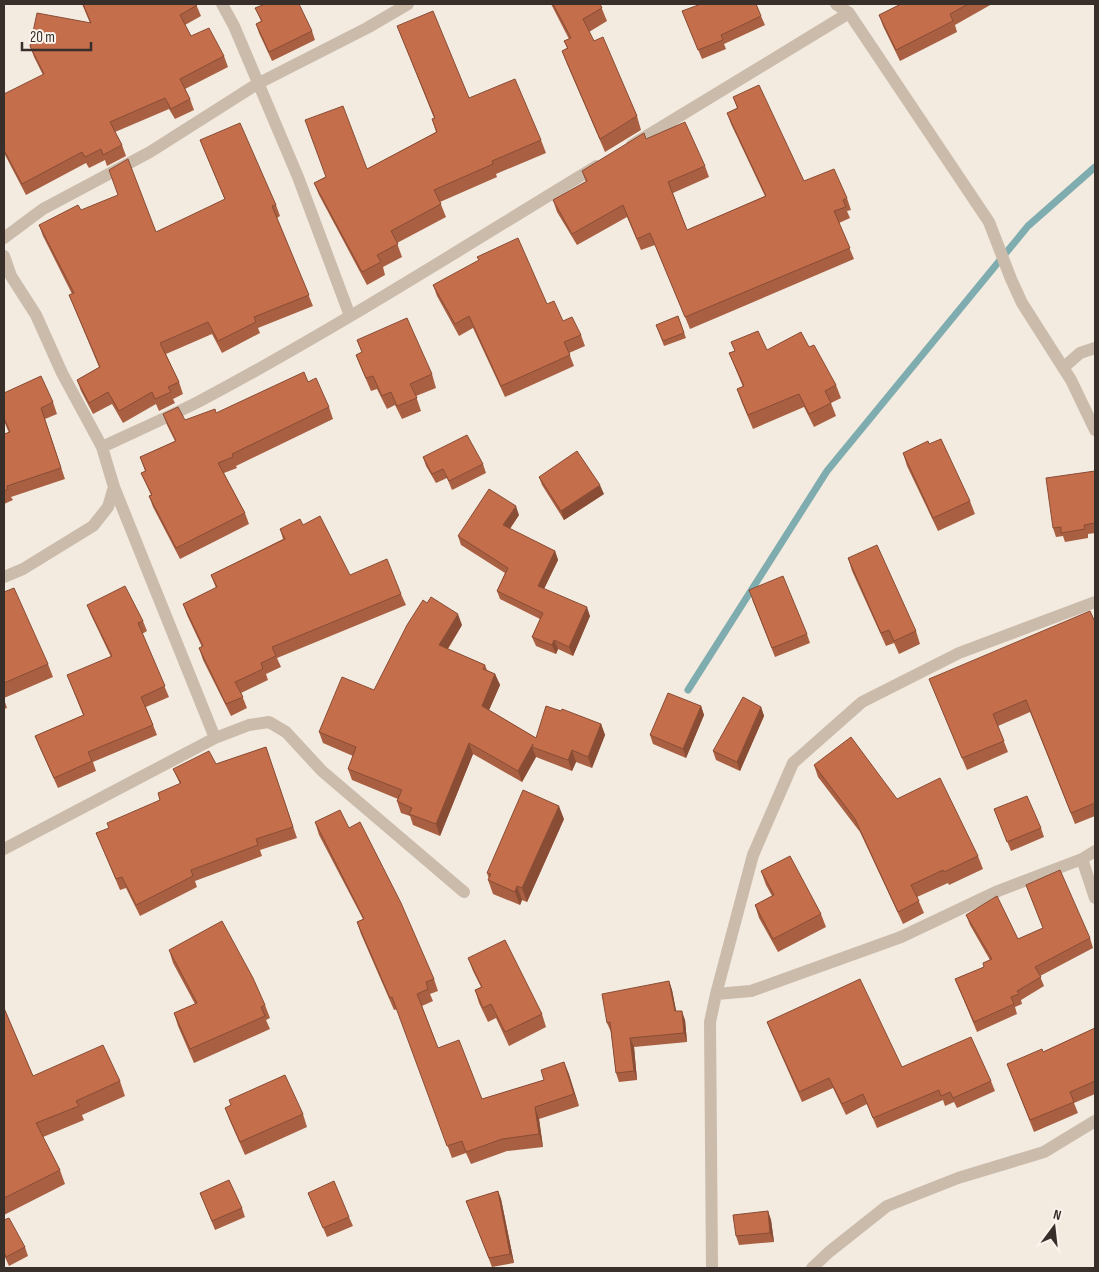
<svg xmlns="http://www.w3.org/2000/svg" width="1099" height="1272" viewBox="0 0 1099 1272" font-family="'Sofia Sans Condensed',sans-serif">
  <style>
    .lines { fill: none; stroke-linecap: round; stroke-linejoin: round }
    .stream { stroke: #7facaf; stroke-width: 7 }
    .street { stroke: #cbbbab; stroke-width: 12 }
    .wall { fill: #a95f41 }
    .shaded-wall { fill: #894d35 }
    .building { fill: #c46e4c; stroke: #894d35 }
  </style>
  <rect width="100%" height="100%" fill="#f3eae0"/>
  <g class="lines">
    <path class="stream" d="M688,690L827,471L1028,226L1095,167"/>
    <path class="street" d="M222,4L234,26L298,177L350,316
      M836,4L849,13L989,222L1011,279L1022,303L1071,380L1095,430
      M632,145L849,13
      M4,238L43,209L150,152L257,84L367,28L408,4
      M4,256L11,276L36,315L62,373L102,447L114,487L108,507L93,526L23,569L4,577
      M1063,368L1080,353L1095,348
      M102,447C134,432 166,418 198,402C334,330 465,246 597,166
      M114,487L215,738
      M4,849L215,738L249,725L269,722L286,732L322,771L464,892
      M1082,859L1095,898
      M716,994L753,855L793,763L862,702L959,653L1095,602
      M712,1268L710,1022L716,994L751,991L901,937L998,891L1082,859L1095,851
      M812,1268L829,1252L887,1206L958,1178L1044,1152L1095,1121"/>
  </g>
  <path class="wall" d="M82,4H196L201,16L185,25L191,36L224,56L228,67L185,89L190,99L194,110L175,119L169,109L115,132L122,145L126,156L107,166L105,160L89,168L86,163L26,195L4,153V94L43,75L34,57L30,46L90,23Z
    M551,4H600L607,21L589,32L637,116L641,130L605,152L567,64L562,51L567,48L564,41L569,39Z
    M901,4H992L955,25L957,32L900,61L883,26L879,15Z
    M255,8L312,31L315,40L272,61L259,33L256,24L261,21Z
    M682,11L761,16L765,25L724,44L726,49L702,59Z
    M397,26L469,98L541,140L546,153L496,174L497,177L440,202L446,217L397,243L402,257L383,267L385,275L367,285L319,195L314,183L325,177L367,169L436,132L432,119L434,118Z
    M733,97L804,181L847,198L851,210L847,211L850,218L839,223L854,259L690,329L655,245L641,250L627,217L577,245L557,212L553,200L586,182L582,171L646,139L705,166L709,177L673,193L687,230L765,196L731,124L727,113L737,108Z
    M200,140L276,205L280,216L277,218L313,306L258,328L260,333L222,353L212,334L166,354L179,382L183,394L173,399L175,403L159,411L156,404L123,423L112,404L93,414L81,391L77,380L99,367L69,295L72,294L43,236L39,225L156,232L225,200Z
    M433,285L547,304L563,321L581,335L585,346L569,353L574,366L505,397L473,328L459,336L437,296Z
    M678,316L686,338L664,346L656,325Z
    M357,340L432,374L436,388L416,396L421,411L402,419L395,405L387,409L377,389L371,391L361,368L356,355L362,352Z
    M731,342L767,350L809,347L836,385L841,398L831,403L836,416L814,427L804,407L753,429L742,403L737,389L743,387L729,353L735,351Z
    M308,382L329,407L333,419L236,466L237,468L224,473L245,513L249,524L180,559L153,507L149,496L151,495L141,473L145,471L140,457L175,441L167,425L163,414L185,420L216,413Z
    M4,393L53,402L57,414L45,419L65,479L11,497L13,500L4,504V434L9,433L4,421Z
    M929,444L970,501L975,514L938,531L907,466L903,453Z
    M423,457L483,464L486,473L452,490L447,478L436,483L426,466Z
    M1095,471V533L1088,534V538L1065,542L1063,536L1056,537L1053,528Z
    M539,477L604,494L564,520L542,485Z
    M519,515L510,529L555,551L558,560L544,589L590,616L573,656L558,649L556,654L536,646L532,637L540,619L500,599L497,591L505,573L461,545L458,536Z
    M303,525L350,575L401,594L406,605L277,658L281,667L266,674L268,680L241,693L247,708L231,716L203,660L199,648L202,647L187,615L183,604L216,588L211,575L283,539L280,529Z
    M848,558L916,631L920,644L899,654L894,643L886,646L852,571Z
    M4,592L48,664L53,677L4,698Z
    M752,599L807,634L810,643L775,657Z
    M87,605L143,621L147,631L142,634L169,697L146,707L157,735L93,762L96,771L58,788L39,746L35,736L83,715L67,675L111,657L91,615Z
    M1095,622V816L1075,824L1030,712L998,726L1008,752L967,770L929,679Z
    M462,625L448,649L485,665L487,670L495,674L500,685L489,710L536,738L561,711L601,724L605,735L592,768L576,762L572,771L536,757L522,782L473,754L440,836L413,825L410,816L401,813L397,801L398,799L352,780L348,769L353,756L323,743L319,732Z
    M4,699L7,708L4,709Z
    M701,706L704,715L686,758L653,744L650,735Z
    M761,707L764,716L740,771L716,760L713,751Z
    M266,747L297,838L260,850L262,856L195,881L197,887L140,916L126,888L120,890L96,833L109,828L160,800L180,784L173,769L216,764Z
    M814,765L897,799L978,856L983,869L949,885L948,883L917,897L924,913L903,924L860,832L818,777Z
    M994,809L1041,828L1044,837L1011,851Z
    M564,819L527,902L522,900L520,905L493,894L488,880L489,879L487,873Z
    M315,822L349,828L434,979L438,991L430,994L433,1001L422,1006L438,1048L482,1099L544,1080L564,1062L579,1106L539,1119L543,1147L507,1151L471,1164L466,1153L452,1158L397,1009L394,1010L361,934L357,922L363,919L319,835Z
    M761,871L821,914L826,927L778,952L759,918L755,905L772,896L766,885Z
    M1026,885L1090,938L1093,948L1040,976L1044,986L1021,1000L1022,1004L1015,1007L1017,1014L977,1032L955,979L984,967L990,960L970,925L966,915L1018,939L1043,928Z
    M169,950L265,1005L270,1018L266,1020L270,1029L194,1063L178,1026L174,1013L195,1004L173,963Z
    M468,958L542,1014L546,1027L509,1046L496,1018L488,1022L479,1003L475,990L481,987L473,971Z
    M669,981L672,990L676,1011L685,1020L687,1042L634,1047L637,1080L619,1082L616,1073L611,1032L607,1023Z
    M4,1008L33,1076L120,1081L125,1096L82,1115L84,1120L43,1137L60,1170L65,1184L4,1215Z
    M767,1022L902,1067L991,1081L995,1091L957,1108L954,1102L945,1106L943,1100L877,1128L867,1104L846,1115L833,1088L802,1102L771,1032Z
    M1095,1028V1094L1074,1103L1078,1113L1034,1132L1007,1064L1043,1052Z
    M225,1108L303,1114L307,1127L245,1155L230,1121Z
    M498,1191L501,1199L514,1263L492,1267L466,1201Z
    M200,1193L242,1208L245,1217L215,1230Z
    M308,1193L349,1217L353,1226L327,1237Z
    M768,1211L771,1220L774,1242L739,1245L736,1236Z
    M4,1220L25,1247L28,1256L9,1266L4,1255Z"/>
  <path class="shaded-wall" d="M600,485L604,494L564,520L561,511Z
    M516,506L519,515L506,534L503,525Z
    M555,551L558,560L541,595L538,586Z
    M587,607L590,616L573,656L569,647Z
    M458,614L462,625L443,656L439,645Z
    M554,640L558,649L556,654L552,645Z
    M495,674L500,685L486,717L482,706Z
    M701,706L704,715L686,758L683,749Z
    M761,707L764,716L740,771L737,762Z
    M601,724L605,735L592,768L588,757Z
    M469,743L473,754L440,836L436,824Z
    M533,744L532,747L536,757L522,782L518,771Z
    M572,750L576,762L572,771L568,760Z
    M559,806L564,819L527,902L522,888Z
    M517,886L522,900L520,905L515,892Z
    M669,981L672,990L678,1020L675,1011Z
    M682,1011L685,1020L687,1042L684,1033Z
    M630,1038L634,1047L637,1080L634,1071Z
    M564,1062L569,1074L579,1106L574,1094Z
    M535,1107L539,1119L543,1147L539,1134Z
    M498,1191L501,1199L514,1263L510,1254Z
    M768,1211L771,1220L774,1242L770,1233Z"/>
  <path class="building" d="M83,4H196L197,5L180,15L191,36L209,28L224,56L180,79L190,99L171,109L165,98L110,122L122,145L103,155L101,149L85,157L82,152L22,184L4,150V94L44,74L30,46L37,13L91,23Z
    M265,4H299L312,31L269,52L256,24L262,21L255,8Z
    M553,4H600L602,8L583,19L594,41L603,37L637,116L600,139L562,51L568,48L564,41L571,38Z
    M701,4H756L761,16L721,35L723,40L698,50L682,11Z
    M901,4H968L950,14L953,21L896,50L879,15Z
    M433,11L469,98L515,79L541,140L492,161L493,164L434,190L441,204L391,231L398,244L377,255L381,262L362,272L314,183L326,177L305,120L343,106L367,169L437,132L432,119L435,118L397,26Z
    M759,85L804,181L834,169L847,198L843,200L846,207L834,211L850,248L685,317L650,233L637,239L623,205L572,234L553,200L587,181L582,171L644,133L646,139L685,122L705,166L668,182L687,230L766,196L727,113L738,108L733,97Z
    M240,123L276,205L272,206L309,295L254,317L256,322L218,341L208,322L160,343L179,382L168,387L171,392L155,399L152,392L119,411L108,392L89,403L77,380L100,367L69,295L74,293L39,225L78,205L81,210L118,195L109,170L128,159L156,232L225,199L200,140Z
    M518,238L547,304L554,301L563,321L572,317L581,335L564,342L570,355L501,386L469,316L455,324L433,285L479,260L477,257Z
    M678,316L684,333L663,341L656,325Z
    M407,318L432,374L410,384L417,398L397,406L391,392L382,396L373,376L366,378L356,355L362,352L357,340Z
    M758,331L767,350L801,332L809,347L814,345L836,385L825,391L831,403L809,414L799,394L748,415L737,389L744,386L729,353L735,351L731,342Z
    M304,372L308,382L316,378L329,407L232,454L233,457L218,463L245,513L176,548L149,496L152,495L141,473L146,471L140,457L176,441L163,414L178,407L185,420L215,409L216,413Z
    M41,376L53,402L41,408L61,468L7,486L8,489L4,491V434L10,432L4,418V393Z
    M467,435L483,464L449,481L443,469L432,474L423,457Z
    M941,439L970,501L933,518L903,453L928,441L929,444Z
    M577,451L600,485L561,511L539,477Z
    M1095,471V523L1084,525L1085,529L1061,533V527L1053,528L1046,478Z
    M489,489L516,506L503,525L555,551L538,586L587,607L569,647L554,640L552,645L532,637L543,613L497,591L508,568L458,536Z
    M320,516L350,575L387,559L401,594L272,647L276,656L261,663L263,669L235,682L243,697L226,704L199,648L203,646L183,604L217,587L211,575L285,539L280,529L300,519L303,525Z
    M877,545L916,631L894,641L889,630L881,633L848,558Z
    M783,576L807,634L772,648L749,590Z
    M125,586L143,621L138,623L165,686L141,697L153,725L88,752L92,761L54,778L35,736L84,715L67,675L112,656L87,605Z
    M14,588L48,664L4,683V592Z
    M431,597L458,614L439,645L485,665L483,669L495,674L482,706L536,738L546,706L561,711L562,709L601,724L588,757L572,750L568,760L532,747L533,744L518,771L469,743L436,824L409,814L412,808L397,801L402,790L348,769L356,747L319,732L342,677L374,690L407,625L423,600L427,603Z
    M1090,611L1095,622V803L1071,813L1026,700L993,714L1004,741L962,758L929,679Z
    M668,693L701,706L683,749L650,735Z
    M743,697L761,707L737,762L713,751Z
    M851,737L897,799L940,778L978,856L944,872L943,870L911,885L919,901L898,912L855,819L814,765Z
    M266,747L293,827L256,839L258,845L191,870L193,876L136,905L122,877L116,879L96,833L109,828L107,823L160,800L158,793L181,783L173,769L209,751L216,764Z
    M523,790L559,806L522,888L517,886L515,892L488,880L491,874L487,873Z
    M1027,796L1041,828L1007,842L994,809Z
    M340,810L349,828L360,822L401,903L434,979L426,982L428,989L417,994L438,1048L459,1040L482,1099L544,1080L541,1070L564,1062L574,1094L535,1107L539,1134L502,1139L466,1152L462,1141L447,1146L392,997L390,998L357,922L364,919L315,822Z
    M790,856L821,914L773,939L755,905L774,895L761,871Z
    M1060,870L1090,938L1035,967L1041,977L1017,991L1019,994L1011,997L1014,1004L974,1022L955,979L984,967L983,963L992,959L966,915L997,896L1018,939L1043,928L1026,885Z
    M222,921L253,978L265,1005L261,1007L265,1016L190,1049L174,1013L197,1003L169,950Z
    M505,940L542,1014L505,1032L491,1004L483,1008L475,990L482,987L468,958Z
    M860,979L902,1067L971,1037L991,1081L953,1098L950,1092L941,1096L939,1090L873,1118L863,1094L842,1104L829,1078L799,1092L767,1022Z
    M669,981L675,1011H682L684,1033L630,1038L634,1071L616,1073L610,1022L607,1023L602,994Z
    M4,1008L33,1076L103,1045L120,1081L76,1101L79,1106L36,1123L60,1170L4,1198Z
    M1095,1028V1081L1070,1092L1074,1102L1030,1120L1007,1064L1042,1049L1043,1052Z
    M285,1075L303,1114L240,1142L225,1108L231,1105L229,1100Z
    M229,1180L242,1208L212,1221L200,1193Z
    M334,1181L349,1217L323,1228L308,1193Z
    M498,1191L510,1254L489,1258L466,1201Z
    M768,1211L770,1233L736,1236L733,1215Z
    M9,1218L25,1247L6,1257L4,1252V1220Z"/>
  <rect width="1099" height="1272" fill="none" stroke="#392f2a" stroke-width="10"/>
  <g transform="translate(1054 1227) rotate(15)" stroke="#faf4ec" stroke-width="4" paint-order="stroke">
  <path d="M0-4L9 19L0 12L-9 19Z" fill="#392f2a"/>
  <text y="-8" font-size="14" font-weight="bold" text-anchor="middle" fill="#392f2a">N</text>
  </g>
  <path d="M22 42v8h69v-8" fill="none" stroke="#392f2a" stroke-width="2.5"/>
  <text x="30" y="42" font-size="15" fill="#392f2a" stroke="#faf4ec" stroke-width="4" paint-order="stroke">20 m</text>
</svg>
